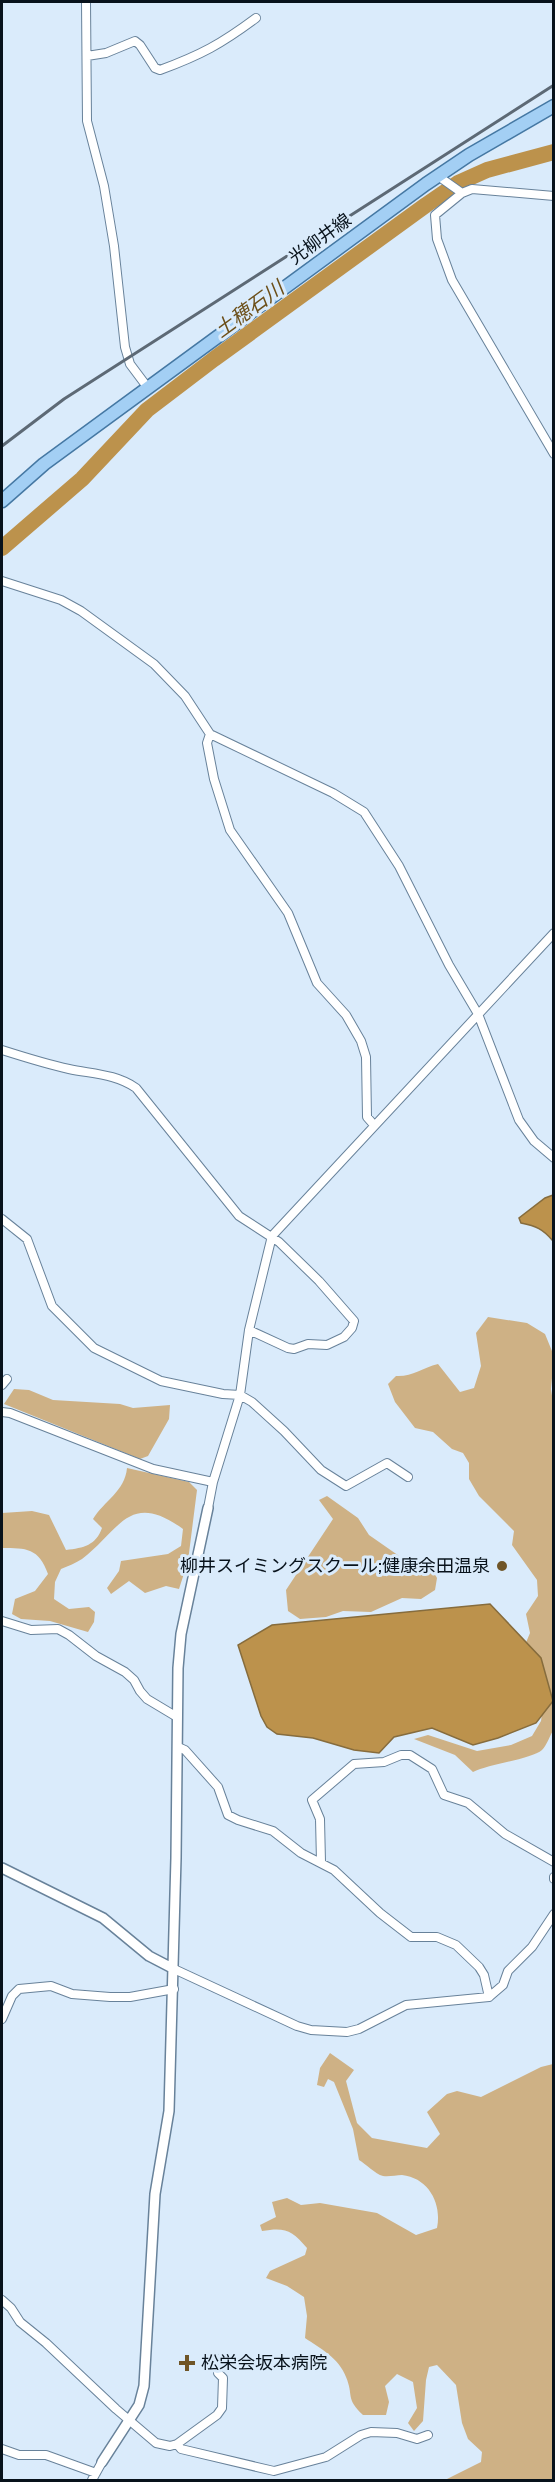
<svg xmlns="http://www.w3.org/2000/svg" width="555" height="2482" viewBox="0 0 555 2482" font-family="Cabin,'Noto Sans JP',sans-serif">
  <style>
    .green { fill: #ceb185 }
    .water { fill: #bc924c; stroke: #866c3d; stroke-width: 1.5 }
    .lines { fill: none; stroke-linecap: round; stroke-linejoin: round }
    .river { stroke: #bc924c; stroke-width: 16 }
    .minor-casing { stroke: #68829a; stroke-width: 10 }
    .tertiary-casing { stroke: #68829a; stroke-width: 12 }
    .primary-casing { stroke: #4578a3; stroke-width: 15 }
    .minor { stroke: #fff; stroke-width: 8 }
    .tertiary { stroke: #fff; stroke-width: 9 }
    .primary { stroke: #a3cff4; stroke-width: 12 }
    .rail { stroke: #5d6975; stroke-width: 3 }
    .poi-dot { fill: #6f5527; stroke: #daebfb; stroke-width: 2 }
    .labels { text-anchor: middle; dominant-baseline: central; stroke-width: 6; stroke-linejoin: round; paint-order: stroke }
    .street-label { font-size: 18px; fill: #08121b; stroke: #daebfb }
    .poi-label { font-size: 18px; fill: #08121b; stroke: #daebfb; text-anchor: end }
    .water-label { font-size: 20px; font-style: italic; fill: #6c4f19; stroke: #daebfb }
  </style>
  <rect width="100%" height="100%" fill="#daebfb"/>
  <path class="green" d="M488,1317L527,1323L545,1334L554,1356L551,1389L554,1409V1729C550,1735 547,1745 542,1750C532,1759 489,1764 473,1772L455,1755L414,1739L428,1735L477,1751L511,1745L532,1736L541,1721L545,1693L522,1652L530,1633L526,1614L538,1596L537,1580L512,1545L514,1531L479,1496L469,1479V1463L463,1453L452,1449L433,1432L415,1428L395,1402L388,1384L396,1376C412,1377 422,1368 438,1364L460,1392L474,1388L481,1366L476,1333Z
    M14,1389L29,1390L53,1400L120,1404L133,1408L170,1405L169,1419L148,1456L140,1459L4,1404Z
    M127,1468L189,1482L197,1490L188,1561L179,1589L166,1586L145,1593L129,1581L111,1594L107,1588L119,1571L121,1561L168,1554L181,1546L183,1529C129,1490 120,1530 82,1559C76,1563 68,1566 61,1569L55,1582L54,1599L69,1609L89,1607L95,1612L94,1622L88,1632L50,1621L21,1619L12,1614L15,1599L35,1591L48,1574C39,1548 26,1548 2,1548V1513L32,1511L49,1515L66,1550C84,1548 96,1545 102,1528L93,1519C104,1501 125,1491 127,1468Z
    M327,1496L358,1518L369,1535L402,1558L430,1565L437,1578L435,1590L421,1599L402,1598L371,1612L343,1611L326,1617L300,1619L288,1611L286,1590L333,1519L319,1500Z
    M330,2053L354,2070L346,2081L357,2123L372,2138L427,2148L440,2134L427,2112L447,2094L457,2091L481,2097L541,2067L553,2064V2480H445L481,2462L482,2452L468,2439L462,2423L456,2385L437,2365L429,2367L426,2380L423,2421L414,2431L408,2423L417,2408L413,2382L397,2374L385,2386L389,2402L386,2415H363C345,2398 354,2396 346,2377C339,2358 320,2348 305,2338L307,2316L304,2297L287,2286L266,2278L270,2271L305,2255L307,2248C292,2230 285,2227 262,2231L260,2225L276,2217L272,2202L287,2198L301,2205L320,2203L377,2213L416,2235L437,2228C442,2204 429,2178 402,2175C396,2175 389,2177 383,2176C375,2174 366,2164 359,2160L353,2129L334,2082L328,2079L324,2087L317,2085L320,2068Z"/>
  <path class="water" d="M553,1195H554L553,1241C543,1229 536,1226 521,1223L519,1218L545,1198Z
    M490,1604L541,1658L553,1701L536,1723L498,1738L473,1745L432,1728L394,1737L379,1753L354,1750L313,1738L277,1734L267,1727L261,1716L238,1645L272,1625Z"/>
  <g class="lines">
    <path class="river" d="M2,548L82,479L147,410L214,359L426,205L458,183L487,170L554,152"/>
    <defs>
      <path id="minor" d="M86,2L87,121L104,186L114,246L125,347L130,364L148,388
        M87,56L106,53L135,41L140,45L155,68L160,70C201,55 221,44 256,18
        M438,176L462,193
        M554,196L472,189L462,193L435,215L437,239L452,280L554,454
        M2,581L61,600L81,611L154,664L185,696L210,734L333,793L364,812L399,866L449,965L478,1014L519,1120L534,1141L554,1158
        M210,734L207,743L214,779L230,830L288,913L317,983L346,1015L361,1041L366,1057L367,1117L374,1125
        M2,1050C24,1057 46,1064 69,1069C93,1074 116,1074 136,1088L239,1216L279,1242L319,1281L354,1321L352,1328L344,1337L327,1345L308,1344L294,1349L288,1348L249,1330
        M2,1219L27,1239L52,1306L94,1348L161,1381L223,1394L240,1395L252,1402L284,1431L321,1470L346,1486L387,1463L408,1477
        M2,1385L7,1379
        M2,1412L10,1413L153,1469L213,1482
        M208,1508L213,1482L240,1395L249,1330L272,1236L554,933
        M2,1621L31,1630L58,1629L69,1635L96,1656L125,1672L134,1680L140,1691L147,1699L177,1717
        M178,1747L185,1750L218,1787L228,1815L238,1820L273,1831L301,1853L334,1870L380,1913L411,1937H437L456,1945L479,1967L484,1975L489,1997
        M321,1862L320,1819L312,1800L354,1764L384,1762L401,1755H410L432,1769L444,1795L468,1803L505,1834L554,1862
        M554,1877V1879
        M174,1969L297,2026L311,2030L347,2032L359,2029L406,2005L489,1997L503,1985L508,1971L532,1947L554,1914
        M2,2019L12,1996L19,1989L51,1986L72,1994L110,1997H130L174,1989
        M2,2300L11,2308L20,2322L46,2343L116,2409L156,2443L170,2446L177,2444L217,2415L222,2408L223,2378L218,2373L219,2359
        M177,2444L181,2449L274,2471L326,2457L361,2435L371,2432L397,2433L417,2439L428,2435
        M2,2449L19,2455H46L96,2473
        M92,2480L102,2462"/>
      <path id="tertiary" d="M2,1868L103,1918L149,1956L174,1969
        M102,2462L139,2405L144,2386L155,2194L169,2111L176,1858L178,1668L181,1634L208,1508"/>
      <path id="primary" d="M2,501L44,464L426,184L469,155L554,106"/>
    </defs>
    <use href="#minor" class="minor-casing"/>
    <use href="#tertiary" class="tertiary-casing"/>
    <use href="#primary" class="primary-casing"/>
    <use href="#minor" class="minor"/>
    <use href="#tertiary" class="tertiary"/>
    <use href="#primary" class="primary"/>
    <path class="rail" d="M2,446L64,399L554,85"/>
  </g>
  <g class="poi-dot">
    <circle cx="502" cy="1566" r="6"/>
    <path d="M184 2354h6v6h6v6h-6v6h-6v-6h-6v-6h6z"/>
  </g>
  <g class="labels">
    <g class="street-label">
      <text transform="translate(320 239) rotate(-36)">光柳井線</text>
    </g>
    <g class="poi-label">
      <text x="490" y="1566">柳井スイミングスクール;健康余田温泉</text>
      <text x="201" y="2363" text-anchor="start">松栄会坂本病院</text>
    </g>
    <g class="water-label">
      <text transform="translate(249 309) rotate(-36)">土穂石川</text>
    </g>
  </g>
  <rect width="555" height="2482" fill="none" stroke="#08121b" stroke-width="6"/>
</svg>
